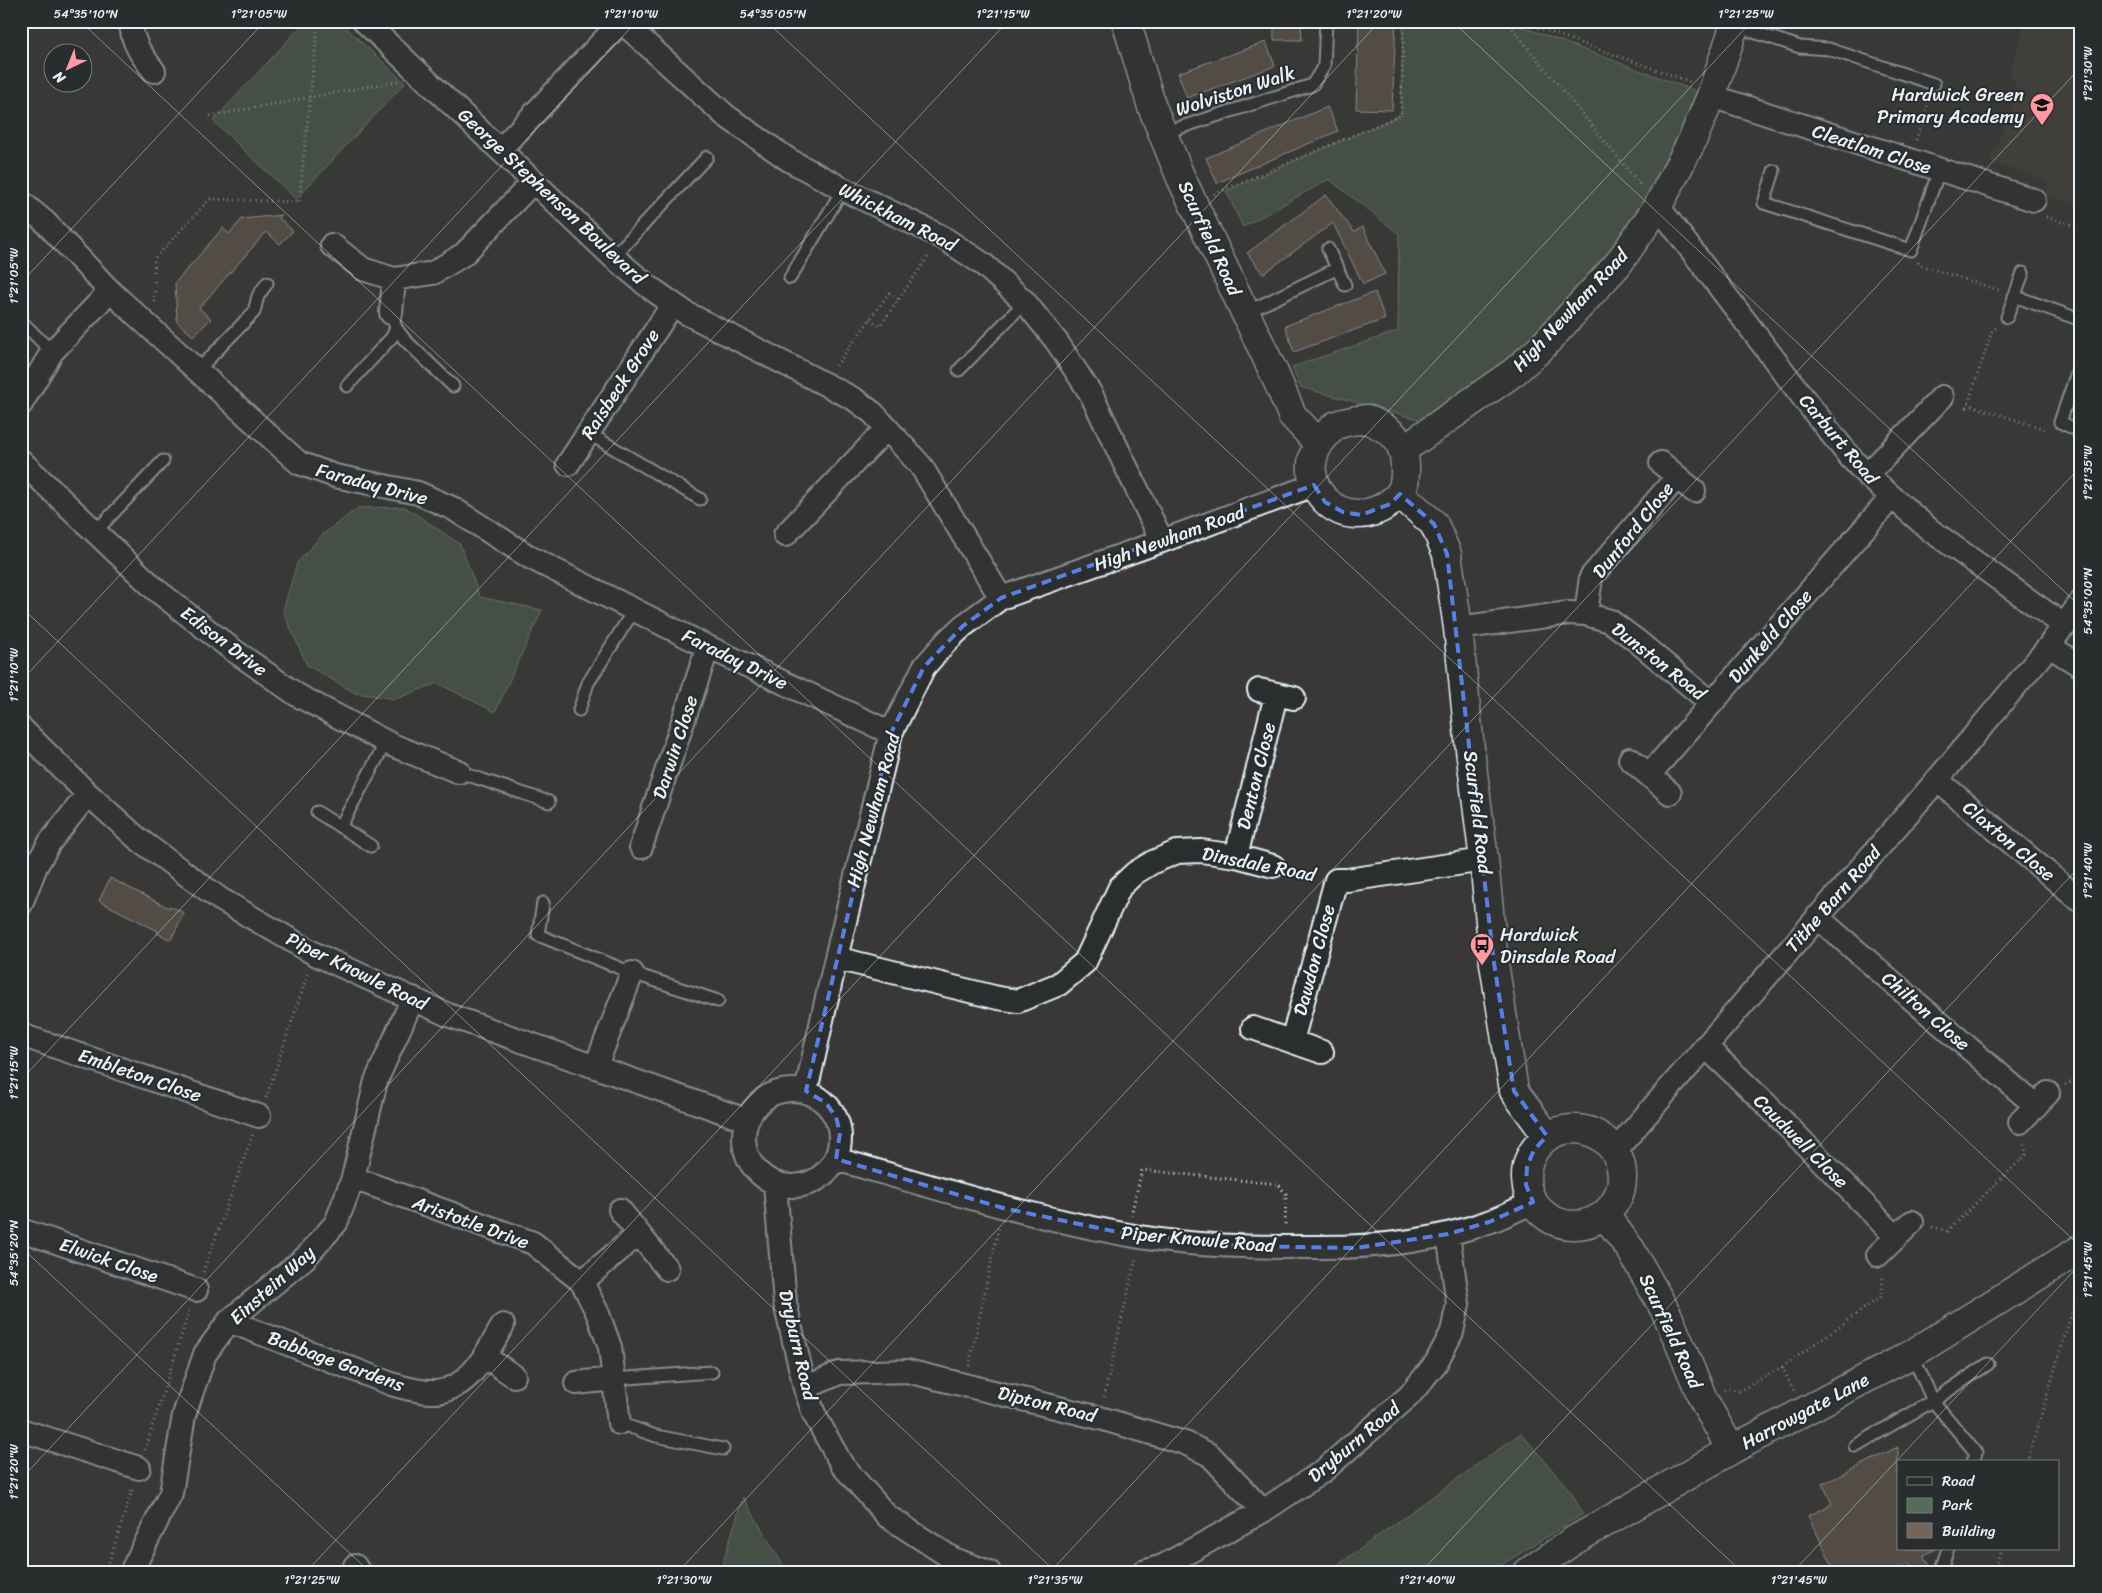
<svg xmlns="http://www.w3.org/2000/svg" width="2102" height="1593" viewBox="0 0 2102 1593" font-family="Sriracha,sans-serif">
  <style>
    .built { fill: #4a4641 }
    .green { fill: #546c59; stroke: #9eaea8 }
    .building { fill: #736559; stroke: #e8f1f8 }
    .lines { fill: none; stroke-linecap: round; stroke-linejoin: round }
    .lane-casing { stroke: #e8f1f8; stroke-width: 15 }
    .street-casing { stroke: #e8f1f8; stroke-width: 26 }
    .secondary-casing { stroke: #e8f1f8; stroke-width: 31 }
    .path { stroke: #e8f1f8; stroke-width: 3; stroke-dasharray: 1 4; stroke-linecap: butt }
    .lane { stroke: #2a2d2e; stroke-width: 11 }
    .street { stroke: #2a2d2e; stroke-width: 22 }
    .secondary { stroke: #2a2d2e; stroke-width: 28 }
    .marked { fill: none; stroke: #5a7fe2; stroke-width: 4; stroke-dasharray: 10 6; stroke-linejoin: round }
    .ticks { fill: none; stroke: #e8f1f8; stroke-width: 1; stroke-opacity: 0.45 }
    .labels { text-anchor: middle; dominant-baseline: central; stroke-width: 4; stroke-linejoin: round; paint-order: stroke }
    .street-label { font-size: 19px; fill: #e8f1f8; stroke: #2a2d2e }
    .poi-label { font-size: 19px; fill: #e8f1f8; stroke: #2a2d2e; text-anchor: end }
    .neatline { fill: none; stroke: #e8f1f8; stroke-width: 2 }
    .ticks-label { font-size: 12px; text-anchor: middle; fill: #e8f1f8 }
  </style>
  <rect width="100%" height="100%" fill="#393837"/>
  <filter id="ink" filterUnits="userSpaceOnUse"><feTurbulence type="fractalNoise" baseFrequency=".02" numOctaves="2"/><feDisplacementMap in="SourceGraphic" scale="10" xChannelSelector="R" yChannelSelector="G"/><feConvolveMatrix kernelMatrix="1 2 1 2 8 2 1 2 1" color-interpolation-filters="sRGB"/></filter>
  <g filter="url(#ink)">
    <path class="built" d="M2025,21H2081V206L2044,195L2047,181L1990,162L2018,90L2009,72Z"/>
    <path class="green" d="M306,21H339L405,83L296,199L213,121Z
      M1403,21H1507L1701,93L1665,176L1614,262L1494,377L1432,423L1300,387L1292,367L1398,331L1399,234L1329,179L1243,227L1226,191L1401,115Z
      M405,507L460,544L480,597L542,610L495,712L437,683L396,699L355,693L307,665L283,611L297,563L323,534L358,508Z
      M1521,1433L1571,1492L1583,1514L1490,1572H1328Z
      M743,1497L787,1572H720Z"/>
    <path class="building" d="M1274,21H1301L1302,40H1274Z
      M1359,21H1396L1392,110L1356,109Z
      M1266,42L1275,66L1187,98L1178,73Z
      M1327,107L1338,131L1217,183L1206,158Z
      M1326,195L1354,232L1363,227L1385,274L1363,284L1333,223L1263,274L1247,253Z
      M282,215L279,218L293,231L280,244L266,232L199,308L211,319L193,336L177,322L175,283L223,228L229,234L242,219Z
      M1375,292L1385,319L1294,352L1285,326Z
      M110,878L169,908L170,906L184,913L171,940L157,933L158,931L99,901Z
      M1898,1447V1549H1936L1924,1555L1930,1566L1919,1572H1913L1908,1563L1891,1572H1836L1808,1516L1832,1504L1823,1484Z"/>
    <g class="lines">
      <defs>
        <path id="lane" d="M1735,26L1800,47L1829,49L1934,84
          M1163,133L1312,85L1324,66L1326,21
          M1774,171L1764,203L1911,250L1939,171
          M1328,249L1345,285
          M613,257L707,157
          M790,278L843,189
          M2014,296L2081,320
          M391,313L396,328L405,340L453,386
          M1245,313L1338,268
          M2007,317L2023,273
          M21,321L52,352
          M2081,361L2060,422L2081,432
          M959,370L1025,302
          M197,371L254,312L258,296L267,283
          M347,386L392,337L396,328
          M588,433L700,499
          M95,532L163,461
          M579,710L588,683L634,610
          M459,772L549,802
          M317,812L371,846
          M340,827L386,742
          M543,903L538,935L632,973L718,1001
          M1912,1354L1933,1401L1976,1453L1973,1462
          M613,1379L712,1372
          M619,1423L656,1436L723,1449
          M1855,1446L1933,1401L1988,1364
          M1940,1572L1948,1549"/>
        <path id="street" d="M131,21C131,42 142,56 154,71
          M364,21L613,257L649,287L686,313L854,399L873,413L921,466L1001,598
          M622,22L726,116L789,160L843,189L942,237L983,264L1025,302L1057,342L1091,394L1162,541
          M1711,96L2034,200
          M501,149L622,21
          M21,202L45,222L110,291L299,463L335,476L418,493L452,508L531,558L708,647L891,733
          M1658,206L1811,408L1849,456L1867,475L1930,530L2065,626
          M332,245L363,269L394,279L433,273L464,254L534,181
          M391,313L394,279
          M21,404L52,352L110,291
          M21,461L155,589L229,647L297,695L392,745L459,772
          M1661,463L1694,491
          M568,464L673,304
          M1867,475L1942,397
          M785,535L887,428
          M1586,614L1591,577L1677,477
          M1458,628L1569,613L1586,614L1610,621L1637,641L1711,703
          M2049,646L2081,666
          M1259,690L1294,698
          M21,728L88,794L138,839L220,899L315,954L448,1015L746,1120
          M1630,759L1670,793
          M1649,775L1891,498
          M1937,780L2081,901
          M641,847L708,647
          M1236,856L1276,695
          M21,904L36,866L50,842L88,794
          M1817,917L2036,1106
          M836,958L998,998L1018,1001L1059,984L1085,962L1120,887L1135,873L1153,862L1177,852L1201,851L1236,856L1273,866
          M1253,1028L1322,1052
          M21,1035L259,1116
          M1292,1041L1336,880H1347L1484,860
          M1705,1046L1765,1103L1896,1237
          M596,1066L632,973
          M744 1138a48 48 0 1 1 96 0a48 48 0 1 1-96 0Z
          M806,1091L836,958L891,733L924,667L947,641L963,626L1001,598L1162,541L1314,485
          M2020,1122L2048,1093
          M1615,1151L1937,780L2049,646L2081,602
          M836,1159C936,1188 1036,1219 1140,1237C1194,1246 1251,1247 1306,1247C1366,1248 1431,1243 1488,1222C1503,1217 1518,1209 1533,1202
          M353,1178L533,1243L582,1282L598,1314L610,1347L619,1423
          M775,1184L785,1303L805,1388L814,1414L842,1465L887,1516L953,1559L989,1572
          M620,1210L667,1269
          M21,1230L196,1290
          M1878,1255L1912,1222
          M582,1282L638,1234
          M229,1321L394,1385C407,1388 422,1393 436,1392C470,1389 488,1351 503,1325
          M485,1357L514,1376
          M576,1383L613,1379
          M805,1388L839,1373L907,1371L1100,1418L1185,1443L1210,1455L1263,1511
          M21,1430L139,1468
          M355,1566L359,1572
          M131,1572L171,1493L184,1415L205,1354L229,1321L306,1257L336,1223L353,1178L376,1081L413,998
          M1143,1572L1163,1566L1263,1511L1323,1471L1409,1396L1436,1363L1452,1332L1458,1304L1448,1234"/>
        <path id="secondary" d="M1126,21L1152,107L1181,178L1275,375L1292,415L1318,443
          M1367,419C1395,432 1406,441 1405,473C1405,482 1403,491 1397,497C1343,546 1284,478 1326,435C1329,432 1332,427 1337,425C1346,421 1357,420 1367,419Z
          M1404,449L1514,372L1541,348L1618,264L1658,206L1692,141L1711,96L1736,21
          M1400,494L1434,524L1447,554L1458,628L1470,749L1484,860L1494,963L1514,1091L1547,1136
          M1526 1177a48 48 0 1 1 96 0a48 48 0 1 1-96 0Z
          M1605,1215L1631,1250L1667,1314L1703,1399L1731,1450
          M1528,1572L1573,1541L1731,1450L1912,1354L2081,1249"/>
      </defs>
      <use href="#lane" class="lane-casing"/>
      <use href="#street" class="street-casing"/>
      <use href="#secondary" class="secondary-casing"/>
      <path class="path" d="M1506,21L1642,187
        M1519,21L1691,82
        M210,116L398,81
        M1916,140L1930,99
        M1214,194L1401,115L1404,21
        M2046,217L2081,228
        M1918,262L1920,265L2001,291
        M155,302L154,259L210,199L299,202L318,21
        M870,319L880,326L930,254
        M1996,328L1992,331L1967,407L1973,406L2047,430
        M836,366L889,293L898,299
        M1292,871L1316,876
        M2065,1085L2081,1078
        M266,1098L308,973
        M1131,1215L1142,1170L1278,1184L1286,1194L1285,1227
        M1932,1227L1947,1231L2026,1155L2024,1141
        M203,1272L253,1134
        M969,1366L999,1226
        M1782,1367L1794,1391
        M1724,1390L1728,1388L1739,1391L1782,1367L1882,1296L1883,1275
        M1104,1397L1136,1257
        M145,1450L190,1308
        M2027,1462L2081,1282
        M106,1572L133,1487
        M1994,1572L2001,1549"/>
      <use href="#lane" class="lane"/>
      <use href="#street" class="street"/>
      <use href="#secondary" class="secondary"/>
    </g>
  </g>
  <path d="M0 0H2102V1593H0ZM1314,485L1325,502L1343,512L1361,515L1390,504L1400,494L1434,524L1447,554L1494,963L1514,1091L1547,1136L1534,1150L1527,1166L1526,1185L1533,1202L1489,1222L1448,1234L1356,1248L1239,1246L1127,1234L1003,1208L836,1159L840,1133L836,1117L826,1103L806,1091L891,733L924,667L963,626L1001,598Z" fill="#393837" fill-opacity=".55" fill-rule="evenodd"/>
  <path class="marked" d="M1314,485L1325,502L1343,512L1361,515L1390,504L1400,494L1434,524L1447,554L1494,963L1514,1091L1547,1136L1534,1150L1527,1166L1526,1185L1533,1202L1489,1222L1448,1234L1356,1248L1239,1246L1127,1234L1003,1208L836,1159L840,1133L836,1117L826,1103L806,1091L891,733L924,667L963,626L1001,598Z"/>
  <path class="ticks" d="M80,21L1742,1572M766,21L2081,1247M1452,21L2081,607M21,283L265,21M21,607L1056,1572M21,681L637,21M21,1080L1008,21M21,1247L370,1572M21,1479L1380,21M306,1572L1752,21M678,1572L2081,67M1050,1572L2081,466M1421,1572L2081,865M1793,1572L2081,1263"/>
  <defs>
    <symbol id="school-pin" viewBox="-11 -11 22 30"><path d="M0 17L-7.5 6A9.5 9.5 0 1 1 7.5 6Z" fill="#ff9aa2" stroke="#2a2d2e"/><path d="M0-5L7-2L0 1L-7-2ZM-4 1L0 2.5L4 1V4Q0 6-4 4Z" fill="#111"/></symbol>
    <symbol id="bus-pin" viewBox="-11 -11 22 30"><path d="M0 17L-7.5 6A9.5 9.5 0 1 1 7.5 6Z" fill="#ff9aa2" stroke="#2a2d2e"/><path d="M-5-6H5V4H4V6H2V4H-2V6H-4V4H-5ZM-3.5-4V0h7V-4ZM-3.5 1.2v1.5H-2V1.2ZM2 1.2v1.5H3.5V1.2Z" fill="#111"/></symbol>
  </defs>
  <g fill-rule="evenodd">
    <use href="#school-pin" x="2028" y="91" width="28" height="38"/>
    <use href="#bus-pin" x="1468" y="931" width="28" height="38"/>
  </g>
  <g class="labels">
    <g class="street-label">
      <text transform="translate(1235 91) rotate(-18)">Wolviston Walk</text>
      <text transform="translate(1872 149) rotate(18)">Cleatlam Close</text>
      <text transform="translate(552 196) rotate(43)">George Stephenson Boulevard</text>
      <text transform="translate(898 217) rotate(27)">Whickham Road</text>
      <text transform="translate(1210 238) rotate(65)">Scurfield Road</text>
      <text transform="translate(1570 310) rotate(-47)">High Newham Road</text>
      <text transform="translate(620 384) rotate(-57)">Raisbeck Grove</text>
      <text transform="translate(1839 439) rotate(50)">Carburt Road</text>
      <text transform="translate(372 484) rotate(15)">Faraday Drive</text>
      <text transform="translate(1633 530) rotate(-51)">Dunford Close</text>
      <text transform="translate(1169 538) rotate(-20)">High Newham Road</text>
      <text transform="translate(1770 636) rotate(-49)">Dunkeld Close</text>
      <text transform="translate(224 641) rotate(37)">Edison Drive</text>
      <text transform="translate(735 659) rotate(26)">Faraday Drive</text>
      <text transform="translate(1659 661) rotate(38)">Dunston Road</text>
      <text transform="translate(675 747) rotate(-72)">Darwin Close</text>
      <text transform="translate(1256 776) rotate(-76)">Denton Close</text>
      <text transform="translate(873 810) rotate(-75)">High Newham Road</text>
      <text transform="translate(1478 812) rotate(83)">Scurfield Road</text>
      <text transform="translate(2009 841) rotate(40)">Claxton Close</text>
      <text transform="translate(1259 864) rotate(11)">Dinsdale Road</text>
      <text transform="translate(1833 899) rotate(-49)">Tithe Barn Road</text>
      <text transform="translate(1314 960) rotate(-75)">Dawdon Close</text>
      <text transform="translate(357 971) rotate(26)">Piper Knowle Road</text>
      <text transform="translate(1926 1011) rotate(41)">Chilton Close</text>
      <text transform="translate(140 1075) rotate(19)">Embleton Close</text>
      <text transform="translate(1801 1141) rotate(45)">Caudwell Close</text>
      <text transform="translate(471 1222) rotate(20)">Aristotle Drive</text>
      <text transform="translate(1198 1239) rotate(5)">Piper Knowle Road</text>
      <text transform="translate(109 1260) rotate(19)">Elwick Close</text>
      <text transform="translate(272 1285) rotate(-42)">Einstein Way</text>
      <text transform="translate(1671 1331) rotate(65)">Scurfield Road</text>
      <text transform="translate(798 1345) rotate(77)">Dryburn Road</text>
      <text transform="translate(336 1361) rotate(20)">Babbage Gardens</text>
      <text transform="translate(1047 1404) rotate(14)">Dipton Road</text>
      <text transform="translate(1805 1411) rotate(-28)">Harrowgate Lane</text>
      <text transform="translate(1354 1442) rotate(-40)">Dryburn Road</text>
    </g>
    <g class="poi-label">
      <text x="2024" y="94">Hardwick Green<tspan x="2024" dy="22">Primary Academy</tspan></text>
      <text x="1500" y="934" text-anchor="start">Hardwick<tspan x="1500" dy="22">Dinsdale Road</tspan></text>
    </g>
  </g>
  <rect width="2102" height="1593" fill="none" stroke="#2a2d2e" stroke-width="55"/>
  <rect x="1897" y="1460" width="162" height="90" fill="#2a2d2e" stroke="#767b7f"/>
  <rect x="1907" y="1477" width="25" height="8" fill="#2a2d2e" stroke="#767b7f"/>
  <text x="1942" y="1486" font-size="15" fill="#e8f1f8">Road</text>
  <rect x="1907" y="1498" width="25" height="15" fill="#546c59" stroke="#767b7f"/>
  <text x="1942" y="1510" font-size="15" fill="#e8f1f8">Park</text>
  <rect x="1907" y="1523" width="25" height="15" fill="#736559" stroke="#767b7f"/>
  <text x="1942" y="1536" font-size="15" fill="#e8f1f8">Building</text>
  <g transform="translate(68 68) rotate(223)"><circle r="24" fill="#2a2d2e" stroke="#767b7f"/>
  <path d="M0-4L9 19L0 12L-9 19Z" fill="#ff9aa2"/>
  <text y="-8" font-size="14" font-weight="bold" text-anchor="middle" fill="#e8f1f8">N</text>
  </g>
  <rect x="28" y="28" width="2046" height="1538" class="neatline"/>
  <g class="ticks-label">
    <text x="86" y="18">54°35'10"N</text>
    <text x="259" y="18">1°21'05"W</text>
    <text x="631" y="18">1°21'10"W</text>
    <text x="773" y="18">54°35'05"N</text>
    <text x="1003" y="18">1°21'15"W</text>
    <text x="1374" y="18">1°21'20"W</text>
    <text x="1746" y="18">1°21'25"W</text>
    <text transform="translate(2088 74) rotate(-90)" y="4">1°21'30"W</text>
    <text transform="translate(14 276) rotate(-90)" y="4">1°21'05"W</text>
    <text transform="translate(2088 473) rotate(-90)" y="4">1°21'35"W</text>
    <text transform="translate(2088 601) rotate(-90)" y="4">54°35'00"N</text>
    <text transform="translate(14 675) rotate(-90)" y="4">1°21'10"W</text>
    <text transform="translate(2088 871) rotate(-90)" y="4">1°21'40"W</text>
    <text transform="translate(14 1073) rotate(-90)" y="4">1°21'15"W</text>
    <text transform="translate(14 1253) rotate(-90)" y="4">54°35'20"N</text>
    <text transform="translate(2088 1270) rotate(-90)" y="4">1°21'45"W</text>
    <text transform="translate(14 1472) rotate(-90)" y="4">1°21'20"W</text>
    <text x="312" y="1584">1°21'25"W</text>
    <text x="684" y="1584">1°21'30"W</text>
    <text x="1055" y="1584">1°21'35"W</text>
    <text x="1427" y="1584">1°21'40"W</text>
    <text x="1799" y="1584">1°21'45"W</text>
  </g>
</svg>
